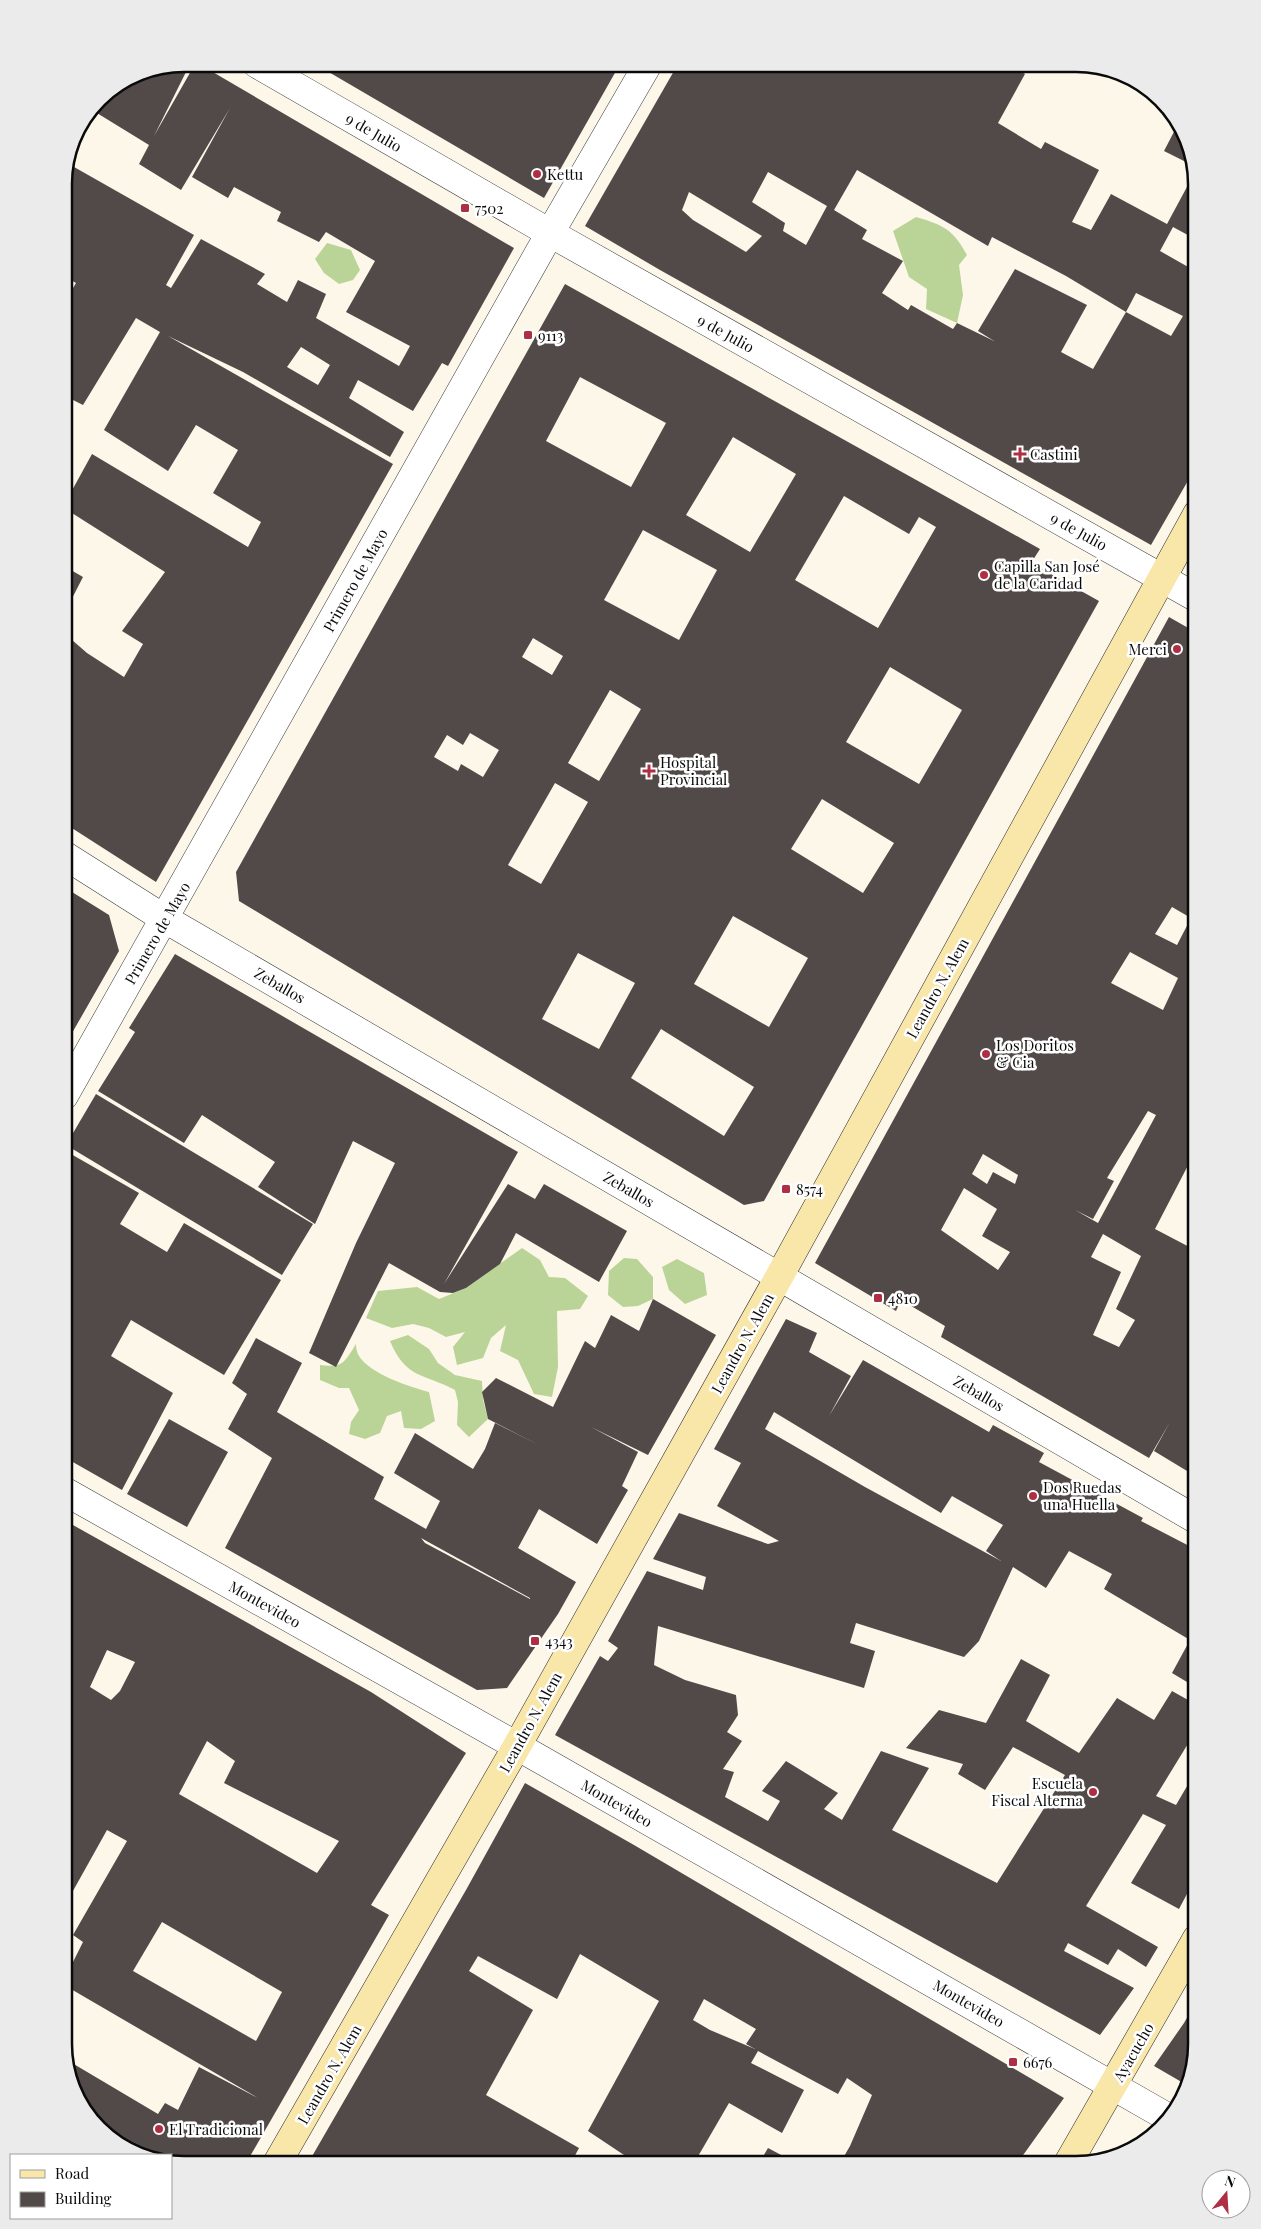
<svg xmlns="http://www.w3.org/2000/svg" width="1261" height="2229" viewBox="0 0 1261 2229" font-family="'Playfair Display',serif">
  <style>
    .forest { fill: #bad497 }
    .building { fill: #524a48; fill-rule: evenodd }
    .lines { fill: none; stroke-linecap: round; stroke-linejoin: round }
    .street-casing { stroke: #3d3d3d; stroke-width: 29 }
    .secondary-casing { stroke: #2c2c2c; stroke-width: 29 }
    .street { stroke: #fff; stroke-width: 28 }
    .secondary { stroke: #f9e6a9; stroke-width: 28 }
    .poi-dot { fill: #ae2e44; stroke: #fff; stroke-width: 2 }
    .labels { text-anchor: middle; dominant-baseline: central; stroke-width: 5; stroke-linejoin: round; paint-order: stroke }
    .street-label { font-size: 15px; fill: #0a0a0a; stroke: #fff }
    .poi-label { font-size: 15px; fill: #0a0a0a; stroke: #fff; text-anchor: start }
    .rim { fill: none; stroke: #0a0a0a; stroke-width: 2.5 }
  </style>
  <rect width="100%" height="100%" fill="#fdf7e9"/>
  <path class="forest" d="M916,217C943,225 953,229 967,255L959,265L963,295L957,323L926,309L927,289L909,277L893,231Z
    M327,243L351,250L360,270L353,280L339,284L324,273L315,259Z
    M522,1248L540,1260L549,1277L565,1278L588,1296L580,1309L557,1311L558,1367L552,1397L534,1394L518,1360L500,1351L506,1325L491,1338L483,1358L457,1365L453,1347L465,1332L446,1337L429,1328L413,1324L392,1328L366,1318L378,1291L417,1287L439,1299L466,1288Z
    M624,1258L637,1259L653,1277V1299L638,1306L623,1307L608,1295L609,1271Z
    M677,1259L704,1273L707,1295L685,1304L669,1290L662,1267Z
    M408,1335L429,1349L438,1363L455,1375L482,1381L483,1400L488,1419L469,1437L457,1425L458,1402L455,1390C423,1373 406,1379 390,1341Z
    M356,1344C356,1348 357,1353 359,1356C370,1374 410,1387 429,1392L435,1421L421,1429L404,1428L401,1411L387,1416L380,1433L365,1439L349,1434L351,1422L359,1410L349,1388H339L320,1380V1365C343,1368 344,1363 356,1344Z"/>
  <path class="building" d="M184,64H190L154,136L195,64H199L514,248L448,366L442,363L413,411L358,380L349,398L404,432L390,457L243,372L168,336L393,464L156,882L64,823V633L87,653L124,677L143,644L122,631L165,572L64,508V505L92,454L248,547L261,522L213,493L238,450L196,425L168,471L104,430L160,332L136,318L83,405L69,398L64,407V303L76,283L69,279L64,287V177L67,163L194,235L166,285L171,288L201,239L265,274L257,284L287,302L298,280L326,294L316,318L399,366L410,346L346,312L375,261L326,232L319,242L277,221L281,212L234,187L228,198L192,177L230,108L181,190L139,164L149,145L92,110L99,99L138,73ZM301,347L330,365L318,385L287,367Z
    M315,64H620L544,198Z
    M678,64H1008L1025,74L998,123L1041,149L1045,142L1099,170L1072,222L1091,230L1111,194L1167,224L1195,172L1197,184V240L1173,227L1160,251L1197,272V465L1151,545L660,270L585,226ZM857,170L988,246L992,237L1066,276L1126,312L1093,369L1061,352L1087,305L1015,269L978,331L994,341L957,323L953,329L911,305L908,310L882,293L903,261L862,239L867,230L834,210ZM768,172L827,206L806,245L783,231L785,223L752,202ZM689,192L762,236L746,252L693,220L682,210ZM1136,293L1183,316L1171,336L1126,312Z
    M1178,124L1188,138L1194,166L1164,151Z
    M565,284L1040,549L1031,563L1099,601L764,1201L744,1205L239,901L236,872ZM580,377L666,423L631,487L546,441ZM733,437L796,474L750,552L686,515ZM844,496L909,534L919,517L936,527L878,628L795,580ZM643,530L717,570L679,640L604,600ZM533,638L563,656L552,675L522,657ZM890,667L962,710L919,784L846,742ZM610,690L641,709L599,781L568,763ZM470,733L499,750L483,777L461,764L458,771L434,757L447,735L463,745ZM555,783L588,802L541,884L508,865ZM822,799L894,843L863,893L791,849ZM733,916L808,958L769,1027L694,984ZM578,953L635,983L599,1049L542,1019ZM661,1029L754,1087L724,1136L631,1078Z
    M64,566L83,577L64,614Z
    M1169,617L1197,633V1148L1155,1229L1197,1251V1376L1191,1386L1197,1389V1477L1154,1451L1170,1422L1149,1458L941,1337L945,1326L901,1300L896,1311L815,1263ZM1172,907L1191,918L1177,945L1155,934ZM1130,952L1178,978L1163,1010L1111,983ZM1148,1111L1156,1115L1098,1223L1075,1210L1093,1219L1114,1181L1107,1178ZM983,1154L1018,1175L1015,1184L993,1172L987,1184L972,1174ZM964,1188L997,1209L982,1236L1010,1252L998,1270L941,1230ZM1103,1234L1141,1256L1116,1309L1135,1320L1119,1347L1093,1335L1121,1272L1091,1257Z
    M64,887L109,915L119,951L64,1047Z
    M175,954L518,1152L444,1284L508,1184L535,1199L544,1184L627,1231L599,1282L516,1233L500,1264L466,1288L453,1293L440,1292L389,1263L336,1367L309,1353L356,1243L395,1163L353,1141L315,1224L258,1187L275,1162L202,1115L184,1143L98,1091L135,1032L129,1028Z
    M96,1094L313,1224L282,1275L66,1145Z
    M64,1150L139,1193L120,1224L167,1252L184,1223L281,1280L224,1375L131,1320L111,1356L173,1393L122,1490L64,1457Z
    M653,1299L716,1335L648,1455L591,1427L638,1452L622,1486L628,1490L597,1544L539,1509L518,1548L576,1582L558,1614L507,1688L477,1690L225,1548L272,1458L228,1429L247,1394L232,1383L256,1338L302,1363L277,1412L384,1477L374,1499L426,1529L440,1501L394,1473L415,1433L473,1469L485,1449L495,1423L539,1445L488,1419L482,1392L496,1378L553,1407L585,1341L595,1348L611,1315L639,1331ZM421,1538L530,1598V1599L425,1543Z
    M786,1319L817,1333L809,1352L851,1376L829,1416L863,1360L989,1432L993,1425L1044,1453L1039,1462L1143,1518L1141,1521L1197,1550V1688L1172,1673L1190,1640L1104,1589L1112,1574L1069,1551L1046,1588L1013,1567L979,1641L964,1657L856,1623L850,1643L875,1651L864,1688L658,1626L654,1665L685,1680L736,1695L738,1715L727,1732L742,1741L723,1769L734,1772L725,1797L768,1821L780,1801L762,1791L786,1761L838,1793L824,1809L842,1820L881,1751L929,1768L892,1830L997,1883L1065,1775L1013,1747L985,1790L958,1774L963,1764L906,1748L939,1710L986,1723L1021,1659L1050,1675L1026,1721L1079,1753L1117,1698L1154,1720L1172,1691L1197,1705V1729L1156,1796L1176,1805L1197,1769V1875L1179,1909L1131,1883L1166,1825L1143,1814L1086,1906L1158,1947L1146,1967L1118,1949L1108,1965L1068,1943L1064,1951L1134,1988L1100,2035L555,1735L600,1656L608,1661L618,1648L608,1641L647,1571L703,1590L706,1577L653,1559L679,1513L768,1544L779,1541L717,1506L741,1463L714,1449ZM774,1412L941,1513L952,1496L1003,1525L986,1551L1001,1561L865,1487L765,1429Z
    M169,1419L228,1452L187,1527L127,1494Z
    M64,1520L371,1692L466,1753L371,1905L389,1915L245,2165H177L171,2163V2155H148L117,2145L73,2091L69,2069L72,2063L158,2114L165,2103L178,2110L199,2067L258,2098L64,1985V1980L83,1942L73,1935L127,1841L107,1830L64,1907ZM107,1650L135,1662L120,1691L111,1700L90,1687ZM207,1741L235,1761L224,1783L339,1841L317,1873L179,1794ZM162,1922L282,1992L256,2041L133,1971Z
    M525,1783L634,1845L1064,2098L1016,2165H839L850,2146L872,2095L847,2078L838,2094L758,2051L751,2063L804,2090L782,2133L729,2103L693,2165H639L588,2131L659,2001L580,1954L557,1999L478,1956L469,1971L533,2010L486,2095L579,2148L570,2165H307L466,1890ZM704,1999L756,2029L746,2044L755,2049L710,2030L693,2020Z
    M1197,2000V2045L1185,2084L1154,2066L1184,2023Z
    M768,2148L800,2165H758Z"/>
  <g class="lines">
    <defs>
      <path id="street" d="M257,64L550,233L1197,598
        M64,855L165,919L1197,1520
        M64,1096L550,233L648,64
        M64,1491L517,1746L1169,2118"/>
      <path id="secondary" d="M276,2165L517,1746L779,1277L1197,514
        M1067,2165L1197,1938"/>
    </defs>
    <use href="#street" class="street-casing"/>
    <use href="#secondary" class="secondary-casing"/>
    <use href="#street" class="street"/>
    <use href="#secondary" class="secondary"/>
  </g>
  <g class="poi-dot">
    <circle cx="537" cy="174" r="5"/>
    <rect x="460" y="203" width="10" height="10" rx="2.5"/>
    <rect x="523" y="330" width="10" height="10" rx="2.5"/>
    <path d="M1017.5 446.5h5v5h5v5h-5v5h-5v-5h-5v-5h5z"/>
    <circle cx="984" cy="575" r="5"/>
    <circle cx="1177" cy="649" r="5"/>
    <path d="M646.5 763.5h5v5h5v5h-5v5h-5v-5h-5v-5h5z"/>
    <circle cx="986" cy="1054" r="5"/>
    <rect x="781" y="1184" width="10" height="10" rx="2.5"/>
    <rect x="873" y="1293" width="10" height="10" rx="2.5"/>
    <circle cx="1033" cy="1496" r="5"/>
    <rect x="530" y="1636" width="10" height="10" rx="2.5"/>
    <circle cx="1093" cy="1792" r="5"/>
    <rect x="1008" y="2057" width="10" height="10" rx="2.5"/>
    <circle cx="159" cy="2129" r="5"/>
  </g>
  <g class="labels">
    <g class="street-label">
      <text transform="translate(374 132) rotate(30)">9 de Julio</text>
      <text transform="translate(726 333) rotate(29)">9 de Julio</text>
      <text transform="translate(1079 531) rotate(29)">9 de Julio</text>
      <text transform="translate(355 580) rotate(-61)">Primero de Mayo</text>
      <text transform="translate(157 933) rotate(-60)">Primero de Mayo</text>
      <text transform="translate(280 985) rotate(30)">Zeballos</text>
      <text transform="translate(937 988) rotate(-61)">Leandro N. Alem</text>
      <text transform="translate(629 1189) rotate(30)">Zeballos</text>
      <text transform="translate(742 1343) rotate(-61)">Leandro N. Alem</text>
      <text transform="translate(979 1393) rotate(30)">Zeballos</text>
      <text transform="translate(265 1604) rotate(29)">Montevideo</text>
      <text transform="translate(530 1722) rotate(-61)">Leandro N. Alem</text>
      <text transform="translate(617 1803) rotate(30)">Montevideo</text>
      <text transform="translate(969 2003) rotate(30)">Montevideo</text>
      <text transform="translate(1133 2052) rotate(-60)">Ayacucho</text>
      <text transform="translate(329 2074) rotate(-60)">Leandro N. Alem</text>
    </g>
    <g class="poi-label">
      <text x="547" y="174">Kettu</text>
      <text x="475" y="208">7502</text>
      <text x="538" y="335">9113</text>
      <text x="1030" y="454">Castini</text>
      <text x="994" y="566">Capilla San José<tspan x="994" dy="17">de la Caridad</tspan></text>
      <text x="1167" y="649" text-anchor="end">Merci</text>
      <text x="660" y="762">Hospital<tspan x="660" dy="17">Provincial</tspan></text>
      <text x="996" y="1045">Los Doritos<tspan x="996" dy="17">&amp; Cia</tspan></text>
      <text x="796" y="1189">8574</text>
      <text x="888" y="1298">4810</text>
      <text x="1043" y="1487">Dos Ruedas<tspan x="1043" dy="17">una Huella</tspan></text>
      <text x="545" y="1641">4343</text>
      <text x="1083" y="1783" text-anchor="end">Escuela<tspan x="1083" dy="17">Fiscal Alterna</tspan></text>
      <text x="1023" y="2062">6676</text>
      <text x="169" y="2129">El Tradicional</text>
    </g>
  </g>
  <path d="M0 0H1261V2229H0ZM184 72H1076A112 112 0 0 1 1188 184V2044A112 112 0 0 1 1076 2156H184A112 112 0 0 1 72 2044V184A112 112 0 0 1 184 72Z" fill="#ebebeb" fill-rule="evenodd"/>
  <path class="rim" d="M184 72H1076A112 112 0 0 1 1188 184V2044A112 112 0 0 1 1076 2156H184A112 112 0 0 1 72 2044V184A112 112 0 0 1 184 72Z"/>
  <rect x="10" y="2154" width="162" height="65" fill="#ffffff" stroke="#9d9d9d"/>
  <rect x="20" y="2170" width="25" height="8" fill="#f9e6a9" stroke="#9d9d9d"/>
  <text x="55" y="2179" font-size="15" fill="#0a0a0a">Road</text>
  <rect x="20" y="2192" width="25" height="15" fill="#524a48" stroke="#9d9d9d"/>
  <text x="55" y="2204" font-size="15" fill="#0a0a0a">Building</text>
  <g transform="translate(1226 2194) rotate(18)"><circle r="24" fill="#ffffff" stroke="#9d9d9d"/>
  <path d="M0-4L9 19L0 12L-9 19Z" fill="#ae2e44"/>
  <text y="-8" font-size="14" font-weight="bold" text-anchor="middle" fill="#0a0a0a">N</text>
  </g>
</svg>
